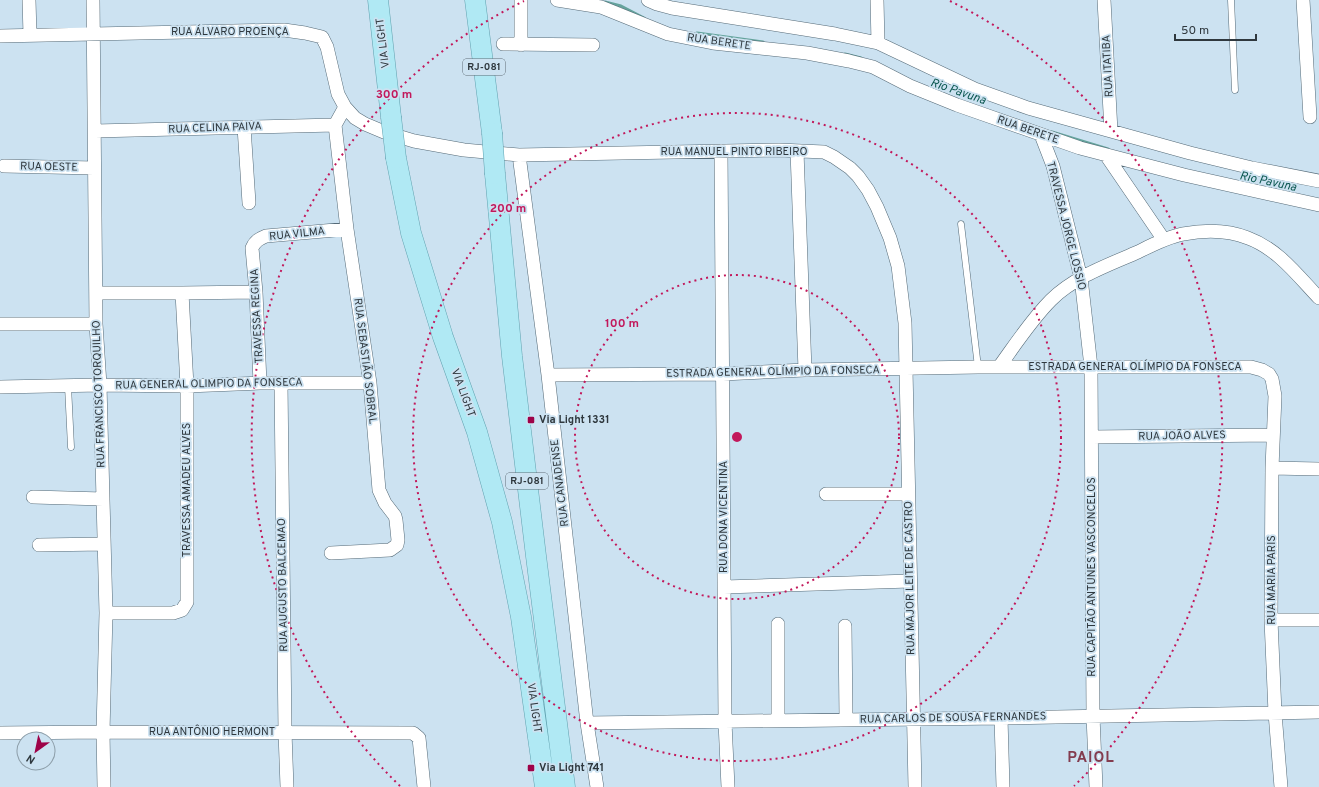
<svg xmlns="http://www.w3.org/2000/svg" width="1319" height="787" viewBox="0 0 1319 787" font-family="Overpass,sans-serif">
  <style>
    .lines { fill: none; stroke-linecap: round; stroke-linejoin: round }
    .stream { stroke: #64a39c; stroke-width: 3 }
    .lane-casing { stroke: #556a77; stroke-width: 7 }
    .street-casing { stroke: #556a77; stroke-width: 14 }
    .primary-casing { stroke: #60a1af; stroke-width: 21 }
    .lane { stroke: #fff; stroke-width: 6 }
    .street { stroke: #fff; stroke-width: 13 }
    .primary { stroke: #b0e9f4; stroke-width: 20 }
    .primary-bridge-casing { stroke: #60a1af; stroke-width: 21; stroke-linecap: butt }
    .primary-bridge { stroke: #b0e9f4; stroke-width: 20 }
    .ring { fill: none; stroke: #c2185b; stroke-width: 2; stroke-dasharray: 2 4 }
    .poi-dot { fill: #9e0248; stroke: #cce2f1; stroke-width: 1.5 }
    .labels { text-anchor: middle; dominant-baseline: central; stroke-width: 3.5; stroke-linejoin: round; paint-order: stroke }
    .shield { fill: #cce2f1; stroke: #5e6b74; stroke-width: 1 }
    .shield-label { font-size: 10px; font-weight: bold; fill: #2f383e }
    .street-label { font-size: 11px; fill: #2f383e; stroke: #cce2f1 }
    .poi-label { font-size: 11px; font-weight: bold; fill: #2f383e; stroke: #cce2f1; text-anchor: start }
    .water-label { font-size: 12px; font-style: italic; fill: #0c5750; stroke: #cce2f1 }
    .district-label { font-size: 15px; font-weight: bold; letter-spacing: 1px; fill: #833c4f; stroke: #cce2f1 }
    .centre { fill: #c2185b; stroke: #cce2f1; stroke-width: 2 }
    .ring-label { font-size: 12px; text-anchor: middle; font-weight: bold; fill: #c2185b; stroke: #cce2f1; stroke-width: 3.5; stroke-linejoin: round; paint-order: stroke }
  </style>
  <rect width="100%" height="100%" fill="#cce2f1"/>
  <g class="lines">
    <path class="stream" d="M605,2L621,6L644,18
      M697,33L763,42
      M845,54L861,58
      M1052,132L1108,149"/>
    <defs>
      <path id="lane" d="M1231,0L1235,90
        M961,224L978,367
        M68,386L71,447"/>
      <path id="street" d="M29,0L30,35
        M93,0L96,324L100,385L106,613L103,732L104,787
        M557,0L601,7L668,34L713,43L807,53L849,61L873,67L910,86L957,105L1080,148L1184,175L1319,205
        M648,0L657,4L672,8L835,34L878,43L975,89L1028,108L1190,153L1252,168L1319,181
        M877,0L878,43
        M1104,0L1111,131
        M1303,0L1310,117
        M0,36L284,30L305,33L322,37L327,47L338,94L345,107L355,118L365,124L384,132L414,141L464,150L519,155L779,150L824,152L834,157L850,168L858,176L868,190L877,207L890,238L898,266L905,323L915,787
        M503,44L593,45
        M521,45V0
        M244,127L249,203
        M95,131L335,125
        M1041,135L1053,166L1081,278L1091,367L1093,716L1096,787
        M721,151L725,722L728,787
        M797,151L805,370
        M519,155L548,375L587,723L597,787
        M1106,155L1164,240
        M4,166L94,168
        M96,293H182L256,292
        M0,324H96
        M999,367C1015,345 1031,320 1051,300C1074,277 1108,265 1138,252C1152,245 1167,237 1183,234C1204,230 1228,230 1248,238C1278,249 1298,276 1319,298
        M548,375L723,374L805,370L978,367H1251L1262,370L1269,374L1272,379L1275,396L1272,468L1271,620L1275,713L1281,787
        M260,383L256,292L252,248C255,241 259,239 266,236L347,229
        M281,383L285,732L287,787
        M0,387L100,385L187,386L260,383H370
        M1092,437L1273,435
        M1272,468L1319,469
        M826,494H908
        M33,497L103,499
        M39,545L104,544
        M331,553L390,550L397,545L398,540L396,520L395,516L385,503L379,490L370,383L347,229L335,125L345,107
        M724,587L910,581
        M106,613H173L182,610L187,602V386L182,293
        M1271,620H1319
        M778,624V721
        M845,626L846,719
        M1001,718L1003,787
        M587,723L1001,718L1319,712
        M0,733L103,732L407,733H413L419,738L424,787"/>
      <path id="primary" d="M378,0L391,117
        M475,0L492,133
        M396,158L411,233L443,337L477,432L502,522L521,617L545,787
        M495,174L512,356L536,556L565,787"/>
    </defs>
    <use href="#lane" class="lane-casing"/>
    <use href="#street" class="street-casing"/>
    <use href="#primary" class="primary-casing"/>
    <use href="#lane" class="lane"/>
    <use href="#street" class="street"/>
    <use href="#primary" class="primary"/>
    <defs>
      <path id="primary-bridge" d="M391,117L396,158
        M492,133L495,174"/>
    </defs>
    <use href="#primary-bridge" class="primary-bridge-casing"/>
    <use href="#primary-bridge" class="primary-bridge"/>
  </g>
  <g class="ring">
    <circle cx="737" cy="437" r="162"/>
    <circle cx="737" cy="437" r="324"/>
    <path d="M400 786A485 485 0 0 1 524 1M950 1A485 485 0 0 1 1074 786"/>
  </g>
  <g class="poi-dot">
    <rect x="527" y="416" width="8" height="8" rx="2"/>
    <rect x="527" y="764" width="8" height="8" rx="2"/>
  </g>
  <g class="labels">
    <g class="shield">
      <rect x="463" y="59" width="42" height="16" rx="3"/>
      <rect x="506" y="473" width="42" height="16" rx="3"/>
    </g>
    <g class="shield-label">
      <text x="484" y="67">RJ-081</text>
      <text x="527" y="481">RJ-081</text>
    </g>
    <g class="street-label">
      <text x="230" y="32">RUA ÁLVARO PROENÇA</text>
      <text transform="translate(719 42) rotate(8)">RUA BERETE</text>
      <text transform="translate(383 43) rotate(-97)">VIA LIGHT</text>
      <text transform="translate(1108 66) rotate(-93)">RUA ITATIBA</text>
      <text transform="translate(215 128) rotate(-2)">RUA CELINA PAIVA</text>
      <text transform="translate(1028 130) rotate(19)">RUA BERETE</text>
      <text x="734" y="152">RUA MANUEL PINTO RIBEIRO</text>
      <text transform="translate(49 167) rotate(1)">RUA OESTE</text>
      <text transform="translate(1066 226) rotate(76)">TRAVESSA JORGE LOSSIO</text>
      <text transform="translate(297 234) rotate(-6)">RUA VILMA</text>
      <text transform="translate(257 316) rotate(-93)">TRAVESSA REGINA</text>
      <text transform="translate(365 361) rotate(83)">RUA SEBASTIÃO SOBRAL</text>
      <text x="1135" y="367">ESTRADA GENERAL OLÍMPIO DA FONSECA</text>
      <text transform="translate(773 372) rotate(-1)">ESTRADA GENERAL OLÍMPIO DA FONSECA</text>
      <text transform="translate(209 384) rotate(-1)">RUA GENERAL OLIMPIO DA FONSECA</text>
      <text transform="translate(463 393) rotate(70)">VIA LIGHT</text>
      <text transform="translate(99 394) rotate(-92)">RUA FRANCISCO TORQUILHO</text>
      <text transform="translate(1182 436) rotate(-1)">RUA JOÃO ALVES</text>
      <text transform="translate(560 483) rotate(-97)">RUA CANADENSE</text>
      <text transform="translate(187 490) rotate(-90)">TRAVESSA AMADEU ALVES</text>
      <text transform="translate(724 517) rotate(-90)">RUA DONA VICENTINA</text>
      <text transform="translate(1092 577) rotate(-90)">RUA CAPITÃO ANTUNES VASCONCELOS</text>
      <text transform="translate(910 578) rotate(-91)">RUA MAJOR LEITE DE CASTRO</text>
      <text transform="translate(1272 580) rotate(-90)">RUA MARIA PARIS</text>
      <text transform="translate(283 585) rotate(-91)">RUA AUGUSTO BALCEMAO</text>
      <text transform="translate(534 708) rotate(82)">VIA LIGHT</text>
      <text transform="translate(953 718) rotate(-1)">RUA CARLOS DE SOUSA FERNANDES</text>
      <text x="212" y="732">RUA ANTÔNIO HERMONT</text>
    </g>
    <g class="poi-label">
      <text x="539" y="420">Via Light 1331</text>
      <text x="539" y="768">Via Light 741</text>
    </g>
    <g class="water-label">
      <text transform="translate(958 92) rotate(19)">Rio Pavuna</text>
      <text transform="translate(1268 182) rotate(12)">Rio Pavuna</text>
    </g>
    <g class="district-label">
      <text x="1091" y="758">PAIOL</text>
    </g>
  </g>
  <circle cx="737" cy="437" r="6" class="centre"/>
  <g class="ring-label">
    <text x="394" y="98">300 m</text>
    <text x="508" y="212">200 m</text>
    <text x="622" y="327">100 m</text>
  </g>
  <g transform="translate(36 751) rotate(213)"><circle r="19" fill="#cce2f1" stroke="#8d9ea9"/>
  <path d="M0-3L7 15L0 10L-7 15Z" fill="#9e0248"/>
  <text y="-6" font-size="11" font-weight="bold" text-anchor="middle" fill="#2f383e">N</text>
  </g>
  <path d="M1175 34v6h81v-6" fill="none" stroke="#2f383e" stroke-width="2"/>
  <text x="1181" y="34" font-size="12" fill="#2f383e" stroke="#cce2f1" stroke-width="3" paint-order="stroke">50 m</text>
</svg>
